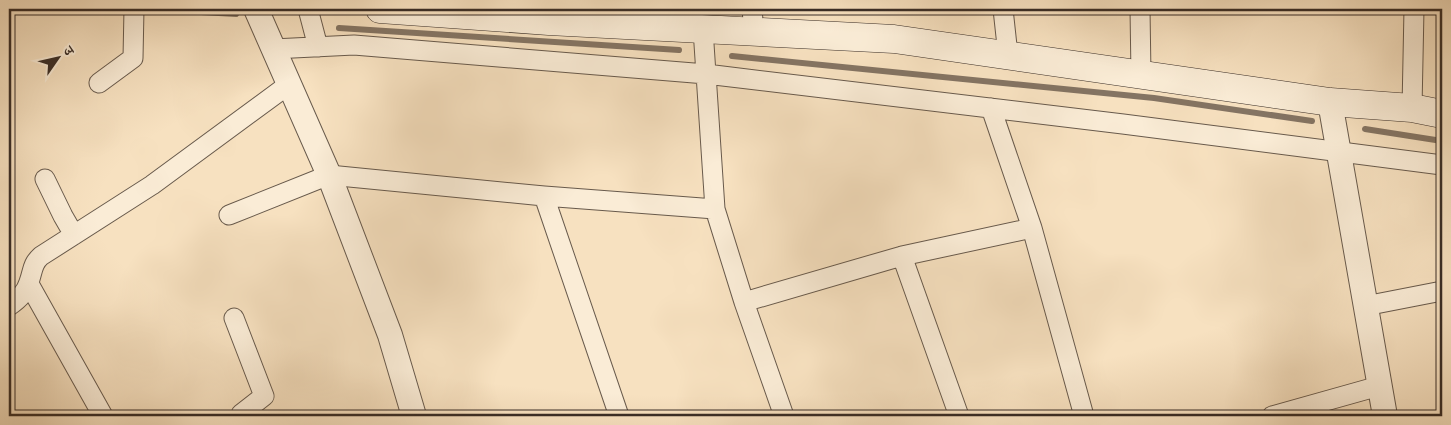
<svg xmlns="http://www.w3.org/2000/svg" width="1451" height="425" viewBox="0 0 1451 425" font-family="'IM FELL Great Primer','Noto Serif Devanagari',serif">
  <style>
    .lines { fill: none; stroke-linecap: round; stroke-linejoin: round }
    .stream { stroke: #847463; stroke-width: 6 }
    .minor-casing { stroke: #685a4c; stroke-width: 21 }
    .tertiary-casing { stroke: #685a4c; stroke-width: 26 }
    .secondary-casing { stroke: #392d26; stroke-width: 29 }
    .minor { stroke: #faecd6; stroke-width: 19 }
    .tertiary { stroke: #faecd6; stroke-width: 24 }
    .secondary { stroke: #faecd6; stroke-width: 28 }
  </style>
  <rect width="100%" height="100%" fill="#f7e1c0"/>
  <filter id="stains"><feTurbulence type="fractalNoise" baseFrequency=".004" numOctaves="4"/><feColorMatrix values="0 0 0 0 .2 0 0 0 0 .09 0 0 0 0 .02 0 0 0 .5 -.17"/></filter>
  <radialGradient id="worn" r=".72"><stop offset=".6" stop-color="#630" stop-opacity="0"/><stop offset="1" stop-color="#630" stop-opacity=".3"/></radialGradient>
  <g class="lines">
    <path class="stream" d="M149,9L236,14
      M339,28L679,50
      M732,56L1154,98L1312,121
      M1365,129L1442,141"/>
    <defs>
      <path id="minor" d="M308,9L318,47
        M752,9L754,32
        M1003,9L1008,55
        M1140,9L1141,75
        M703,29L715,209L744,302L784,416
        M273,49L354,45L706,74L1123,124L1442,165
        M99,83L133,58L134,9
        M991,108L1032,228L1084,416
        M1412,108L1414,9
        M45,179L63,216L74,235
        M544,196L619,416
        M229,215L329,175L544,196L715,209
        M902,256L959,416
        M29,284L103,416
        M744,302L902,256L1032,228
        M9,306C18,300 26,293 29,282C33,271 32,264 41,256L152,185L288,85
        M1365,306L1442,291
        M234,318L264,396L241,414L242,416
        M1272,416L1379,386"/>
      <path id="tertiary" d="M256,9L329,175L390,335L414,416
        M1330,102L1385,416"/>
      <path id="secondary" d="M380,9L549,21L894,39L1330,102L1412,108L1442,114"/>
    </defs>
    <use href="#minor" class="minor-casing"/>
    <use href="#tertiary" class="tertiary-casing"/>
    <use href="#secondary" class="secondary-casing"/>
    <use href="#minor" class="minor"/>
    <use href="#tertiary" class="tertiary"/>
    <use href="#secondary" class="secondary"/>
  </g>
  <rect width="1451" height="425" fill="none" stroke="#f7e1c0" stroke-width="30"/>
  <rect x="10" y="10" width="1431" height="405" fill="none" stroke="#392d26" stroke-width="2.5"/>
  <rect x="15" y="15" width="1421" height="395" fill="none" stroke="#392d26"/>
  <g transform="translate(58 58) rotate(56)" stroke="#faecd6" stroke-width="4" paint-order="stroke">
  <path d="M0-4L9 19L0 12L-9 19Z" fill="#392d26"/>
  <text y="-8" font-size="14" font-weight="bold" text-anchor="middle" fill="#392d26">उ</text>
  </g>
  <rect width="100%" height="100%" filter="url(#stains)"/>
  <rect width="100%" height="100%" fill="url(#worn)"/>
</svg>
